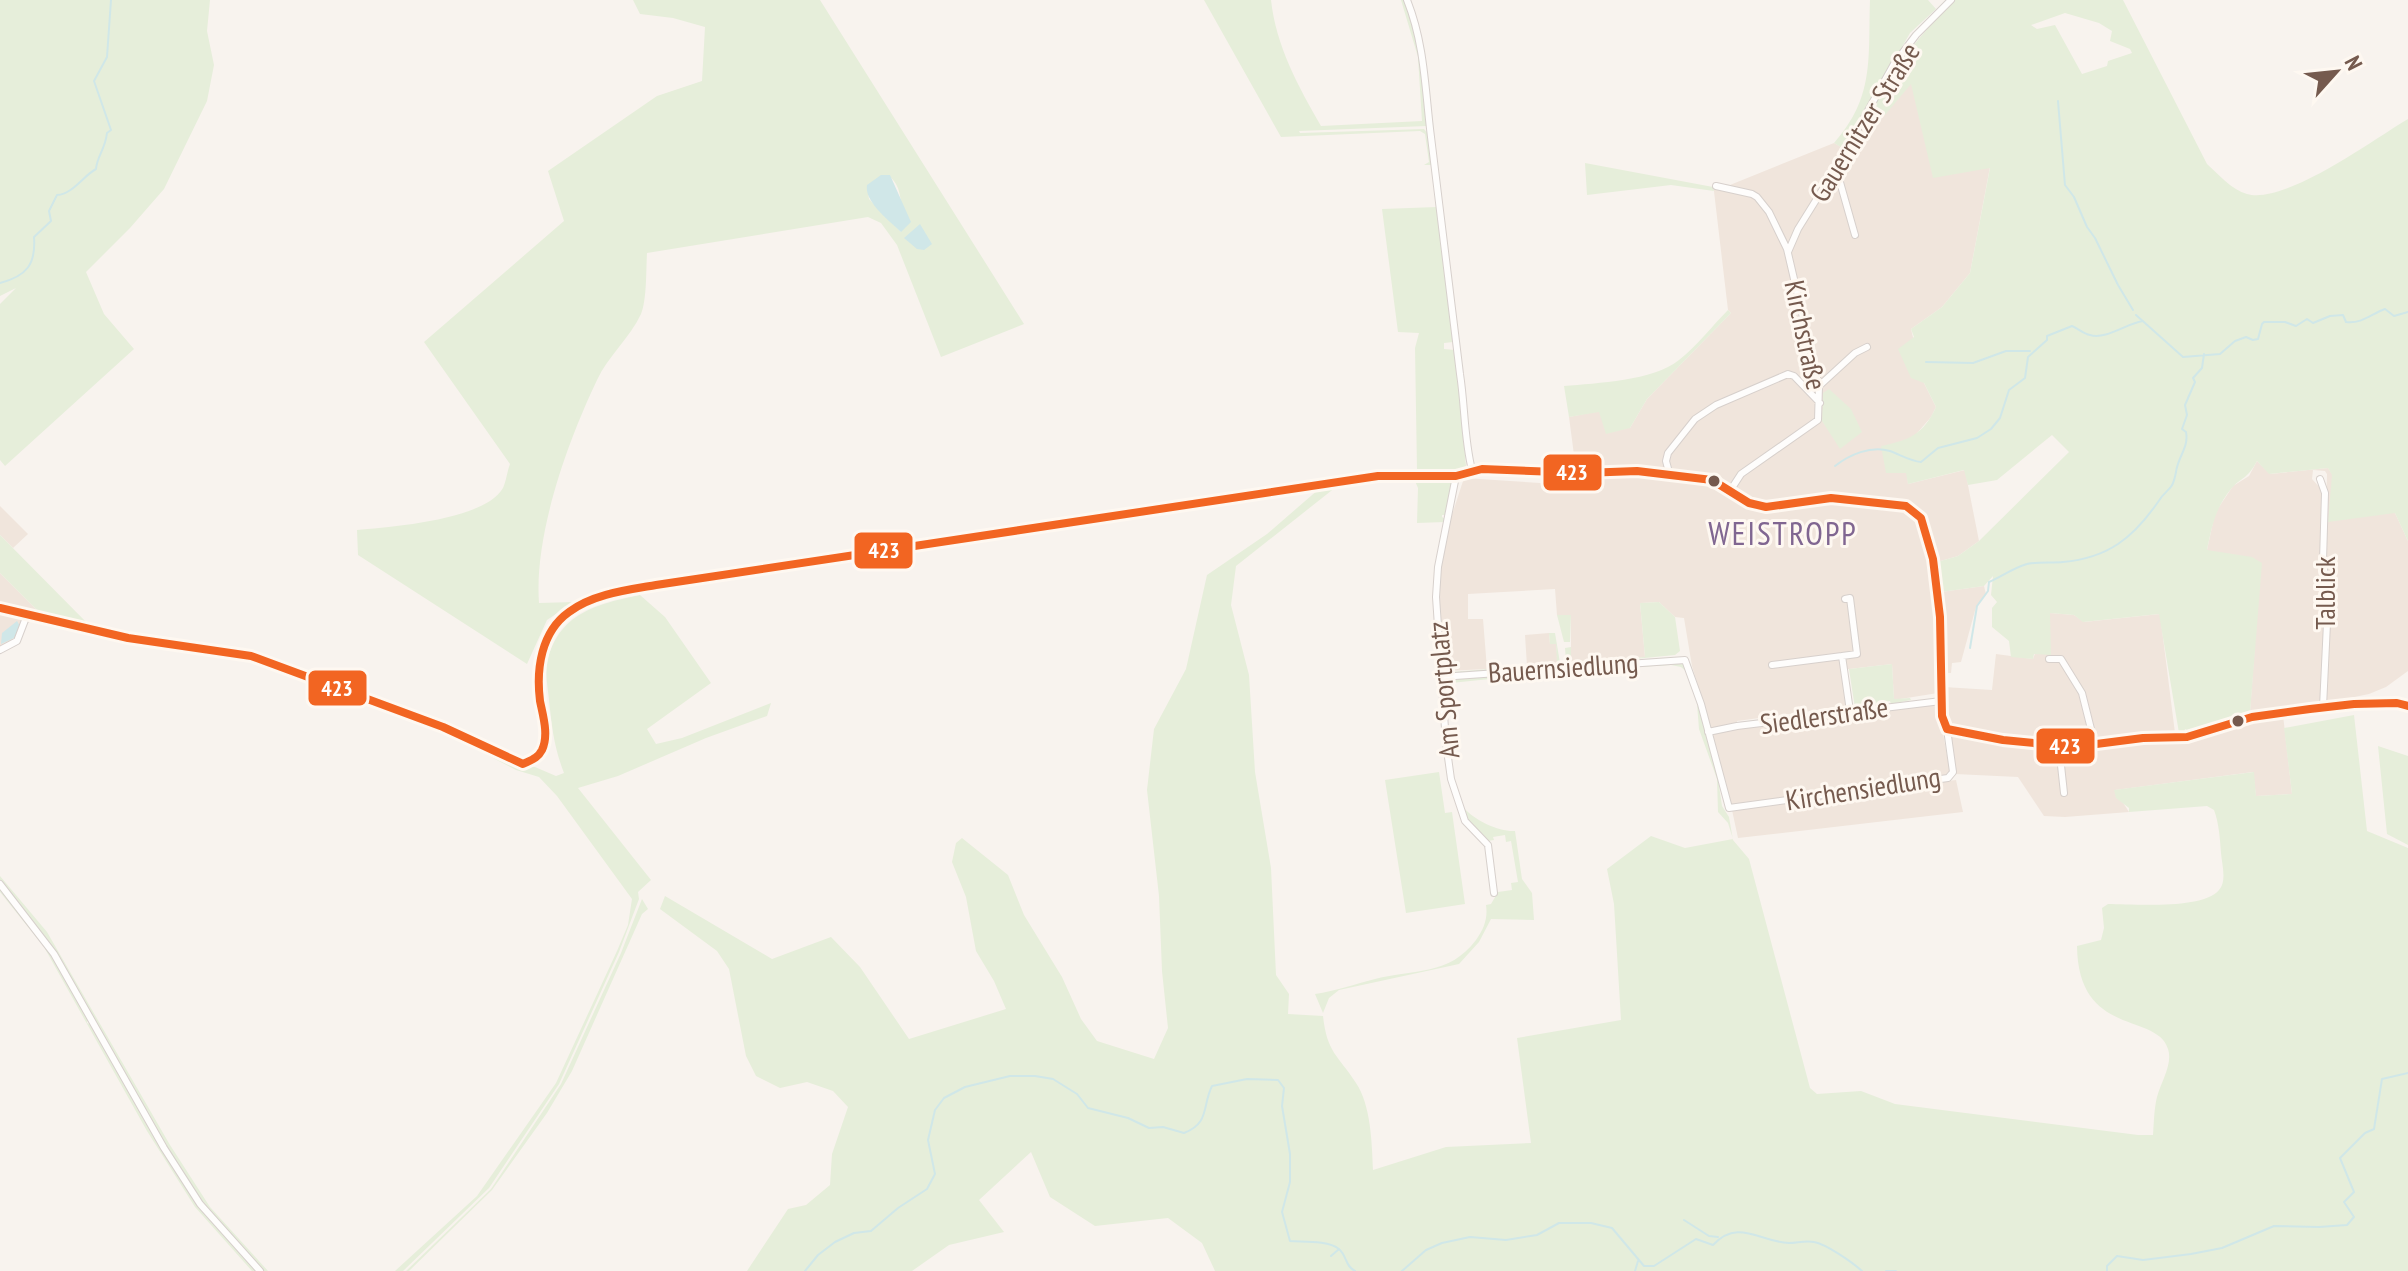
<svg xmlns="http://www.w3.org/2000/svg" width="2408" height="1271" viewBox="0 0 2408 1271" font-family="'PT Sans Narrow',sans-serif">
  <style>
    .residential { fill: #f0e5dc }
    .green { fill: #e6eeda; fill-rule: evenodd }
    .water { fill: #d0e7e8 }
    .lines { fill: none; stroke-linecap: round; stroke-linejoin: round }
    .stream { stroke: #d0e7e8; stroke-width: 2 }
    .minor-casing { stroke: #d7d0cc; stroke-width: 8 }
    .minor { stroke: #fefdfc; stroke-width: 6 }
    .bus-1-casing { stroke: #fef8f1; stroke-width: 14 }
    .bus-1 { stroke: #f26522; stroke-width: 8 }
    .bus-dot { fill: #755a4e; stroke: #fef8f1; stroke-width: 3 }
    .labels { text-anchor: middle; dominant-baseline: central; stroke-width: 6; stroke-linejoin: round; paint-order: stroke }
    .street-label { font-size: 28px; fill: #755a4e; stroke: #fef8f1 }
    .quarter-label { font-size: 32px; letter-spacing: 2px; fill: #806691; stroke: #fef8f1 }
    .line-badge { stroke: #fef8f1; stroke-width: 3 }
    .badge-label { font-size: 22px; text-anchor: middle; font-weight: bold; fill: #fff }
  </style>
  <rect width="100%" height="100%" fill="#f8f3ee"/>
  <path class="residential" d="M1911,83L1990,167L1970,273L1942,307L1911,329L1924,383L1936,407L1931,417L1912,439L1907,472L1908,484L1965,470L1979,541L1958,556L1937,562L1935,592L1938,693L1894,700L1892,664L1849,669L1842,670L1847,706L1737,721V724L1711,729L1692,666L1684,618L1675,617L1659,602L1640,603L1645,657L1571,663V615H1557L1555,589L1468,594V619H1483L1487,669L1446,671L1443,669L1438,623L1439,576L1450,521L1464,478L1572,485L1574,455L1569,417L1599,411L1630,428L1647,399L1731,313L1728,310L1713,183L1730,185L1834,143L1848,151L1874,106L1885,114Z
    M2257,461L2270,474L2328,468L2332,474L2395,513L2408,541V671L2386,687L2369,694L2325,703L2329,602L2325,562L2327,474L2325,471L2313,470L2312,479L2323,491L2326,602L2322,701L2319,704L2250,713L2255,643L2207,550L2215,513L2233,486L2249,476Z
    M0,506L28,534L13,548L0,535Z
    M0,573L43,616L21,626L14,640L0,648Z
    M1984,586L1986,594L1976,607L1961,662L1952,663L1951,673H1944L1941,592Z
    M2050,613L2074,615L2084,622L2160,614L2175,733L2098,741L2087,704L2059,655L2050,657L2061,663L2079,691L2091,742L2061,743L2004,737L1949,724L1944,715V687L1992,690L1996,654L2033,659Z
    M1549,633L1550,644H1556L1558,664L1527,666L1525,635Z
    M1924,704L1938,706L1950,772L1947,776L1730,805L1712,734L1736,729Z
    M2283,715L2292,794L2256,796L2253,772L2115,790L2129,812L2065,817L2044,816L2018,777L1955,774L1949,739L1952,734L2002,744L2078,750L2143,741L2194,740L2253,720Z
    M1956,780L1963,812L1738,838L1732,810Z"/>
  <path class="green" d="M0,0H210L207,31L214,65L207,101L164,189L130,228L86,272L104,314L134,349L5,466L0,460V304L16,288L0,296Z
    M633,0H820L1024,324L941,357L897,245L881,223L868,217L647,253C646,269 647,300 641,314C630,338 608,356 597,380C568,441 534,534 539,603L574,602L547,620L527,664L358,555L357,530C391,527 485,520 503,488C506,482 507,472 510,464L424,342L564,221L548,171L657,96L702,81L705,27L673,18L640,14ZM887,175C905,185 901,213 901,232L869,199L867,186Z
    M1204,0H1271C1276,46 1298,86 1321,126L1422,121L1418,57L1401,0H1404L1418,41L1427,126L1299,131L1300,133L1424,129L1428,134L1432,165H1424L1429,162L1425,134L1420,131L1281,137Z
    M1870,0H1928L1936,9L1910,33L1844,149L1834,143C1875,97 1868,58 1870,0Z
    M1955,0H2123L2207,164C2218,174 2232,190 2247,194C2285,205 2374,139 2408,119V541L2395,513L2328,522L2332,475L2328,468L2269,474L2257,461C2247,480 2241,477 2231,489C2215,509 2212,526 2207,550L2252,557L2262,563L2250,713L2191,732L2185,729L2184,733H2179L2159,614L2083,622L2074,615L2050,613L2051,655L2034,654L2033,659L2011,657L2009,641L1992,627V608L1997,602L1991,595L1993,576L1984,586L1941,592L1937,562L1958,556L1979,541L2069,452L2052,435L1997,480L1968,485L1964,470L1908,484L1906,473H1886L1881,446C1909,440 1923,435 1936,407L1924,383L1911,378L1898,349L1914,337L1911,329L1942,307L1970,273L1990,168L1933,178L1911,84L1885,115L1874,106C1900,61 1918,36 1955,0ZM2065,13L2099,23L2112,31L2110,41L2130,49L2132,53L2108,61L2107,66L2082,74L2055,25L2037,29L2031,25Z
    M1585,163L1713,187L1714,191L1671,185L1587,195Z
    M1437,207L1453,342L1444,343V349L1455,350L1466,466L1463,469L1417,470L1415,348L1419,333L1398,332L1382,209Z
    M1728,310L1731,313L1647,399L1630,428L1606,434L1599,412L1569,417L1564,386C1597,383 1653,381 1679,360C1697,346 1712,326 1728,310Z
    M1829,389L1851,409L1862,432L1840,449L1822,421L1823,393Z
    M1380,478H1447L1452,480L1447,515H1442V517L1445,519V522L1417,523L1418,488L1415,481L1380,480L1336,487L1236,566L1231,605L1249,675L1255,772L1271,868L1276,975L1289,994L1288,1014L1323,1016C1327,1053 1338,1055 1356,1083C1371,1105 1372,1144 1373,1170L1446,1147L1531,1143L1517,1038L1621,1020L1614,904L1607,869L1651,836L1685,848L1733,839L1728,823L1718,812L1717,779L1699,729L1697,704L1689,674L1681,667L1671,665L1559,672L1451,683C1440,699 1452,792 1464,808C1475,821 1500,832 1515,831L1522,879L1532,893L1534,920L1491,919L1479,942L1459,964L1339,990L1329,998L1323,1013L1315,994C1336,991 1355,984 1375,979C1414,969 1449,976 1476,940C1484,929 1488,918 1486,905L1491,904L1498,892L1512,890L1511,883L1518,882L1511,841L1506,842L1505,835L1493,837L1494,840L1488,841C1481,834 1471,827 1466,819C1445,782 1447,723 1445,682L1447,680L1679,662L1687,667L1718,779L1722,806L1729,817L1733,840L1749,859L1810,1088L1817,1094L1861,1091L1895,1104L2138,1135H2153C2154,1122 2154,1109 2157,1097C2161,1082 2173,1064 2168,1049C2157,1012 2078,1038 2077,946L2101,940L2104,928L2102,908L2108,904C2132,904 2203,910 2219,890C2227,881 2222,865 2221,853C2220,839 2219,823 2214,810L2207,806L2129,812V808L2116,798L2114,790L2254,772L2256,796L2292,794L2284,728L2354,715L2367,831L2408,848V1271H1215L1202,1243L1168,1218L1095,1226L1050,1197L1031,1152L979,1200L1004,1232L949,1245L912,1271H747L788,1209L806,1205L830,1185L832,1154L848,1107L833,1091L807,1082L780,1088L756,1076L746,1056L729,969L717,951L660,909L665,896L772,959L831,937L860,967L909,1039L1006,1009L994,981L976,951L966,897L952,862L956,843L962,838L1008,875L1024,915L1062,977L1081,1019L1097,1041L1154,1059L1168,1028L1162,971L1159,896L1147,790L1154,729L1186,669L1207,575L1267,534L1319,489Z
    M0,535L89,625L43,616L0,573Z
    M640,595L665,617L711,683L647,729L656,744L682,738L771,703L767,716L706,738L618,776L578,788L651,880L638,892L639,899L619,952L559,1084L489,1188L403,1271H395L477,1196L556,1083L617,951L628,925L632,899L557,796L539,777L516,770L459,740L275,669L238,658L146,645L33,621L127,640L239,655L263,662L433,726L490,751L514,765L535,767L556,776L564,773C554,747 552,728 549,700C548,689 545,674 547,663C558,613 597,604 640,595Z
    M1659,602L1675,617L1680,651L1675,655L1573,665L1566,662L1565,648L1571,647V663L1645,657L1640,603Z
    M1557,615H1571L1570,642H1564Z
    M1549,633H1555L1560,663L1559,665L1449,674L1442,669L1451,672L1557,664L1556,644H1550Z
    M1892,664L1894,699L1910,698L1911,700L1891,704L1890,701L1883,702V705L1855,708L1849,669Z
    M2378,746L2408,756V845L2387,834Z
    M1439,772L1445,813L1452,812L1465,904L1406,913L1385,780Z
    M0,876L47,932L170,1145L210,1207L268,1271H263L208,1211L167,1148L50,944L0,881Z
    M0,888L52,956L88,1019L87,1023L90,1024L124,1084L199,1205L257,1271H252L195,1207L147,1131L44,947L0,892Z
    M642,899L648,909L642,914L572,1071L547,1113L492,1190L409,1271H406L491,1189L561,1084L621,953Z"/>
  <path class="water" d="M881,175H890L911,222L901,232C890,221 864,202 867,185Z
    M920,224L932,244L924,250L917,249L904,238Z
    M17,621L20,626L14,638L1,644L2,633Z"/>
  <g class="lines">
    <path class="stream" d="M2058,101L2065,185L2074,197L2087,227L2095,238L2118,285L2133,310
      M0,283C27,276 36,264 34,237L51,221L49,211L57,195C73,194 83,176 96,169C97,156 105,150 107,133L111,130L94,81L107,57L111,0
      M2136,315L2183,357L2220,354L2235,341L2246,337L2253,340L2258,339L2262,324L2264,322H2285L2296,326L2307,319L2313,323L2330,316L2343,315L2346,322C2362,324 2371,314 2385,309L2394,316L2408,312
      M1926,362L1973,363L2006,351H2030
      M1835,466C1849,455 1871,445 1890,451C1901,455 1910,461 1921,462L1938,448L1977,438L1991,429L2000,418L2009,390L2025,378L2028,357L2047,340V336L2072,326C2077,328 2084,334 2090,335C2106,340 2127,323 2143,321
      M1970,648L1977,606L1988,591L1989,582C2003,576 2013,568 2027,564C2032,562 2055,563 2063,562C2108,558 2133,538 2158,502C2168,486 2172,493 2176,472C2178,456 2189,448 2186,432L2182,429L2187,415L2185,405L2195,382L2193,378L2202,368L2204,354
      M1684,1220L1709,1236L1718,1237
      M1331,1256L1339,1249
      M805,1271L818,1255L835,1242L854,1233L871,1231L898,1208L927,1189L935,1174L928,1140L935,1110L944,1098L965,1087L1010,1076H1035L1053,1079L1077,1094L1088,1108L1128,1118L1149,1128L1163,1127L1184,1133C1210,1123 1202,1106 1212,1086L1247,1079L1278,1080L1284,1088L1282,1106L1290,1154V1182L1282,1212L1290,1241C1303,1242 1328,1240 1339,1249C1347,1256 1345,1266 1355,1271
      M1402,1271L1426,1250L1442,1243L1470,1237L1506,1240L1537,1235L1559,1223H1591L1612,1228L1644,1266H1654L1696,1239L1713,1245C1738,1218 1760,1242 1789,1243C1797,1243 1806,1240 1814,1242C1826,1244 1852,1262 1862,1271
      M1635,1271L1638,1261
      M1886,1271H1896
      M2107,1271V1266L2117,1256L2143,1260L2191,1254L2222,1248L2274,1226L2319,1227L2347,1225L2354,1217L2344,1202L2354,1192L2340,1158L2365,1133L2374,1129L2382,1079L2408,1073"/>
    <defs>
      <path id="minor" d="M1407,0C1425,45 1425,90 1431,137C1440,216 1450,295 1460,374C1465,406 1464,439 1472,470
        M1836,168L1855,235
        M1716,186L1752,194L1757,197L1769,212L1787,249L1819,386L1818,420L1741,474L1730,491
        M1788,252L1798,229L1836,168L1894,64L1916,35L1951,0
        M1819,386L1855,353L1867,347
        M1456,476L1438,567L1436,597L1446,743L1451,779L1465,821L1488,845L1494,893
        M1670,476L1666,461L1668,453L1695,419L1716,405L1788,374L1794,376L1820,403
        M2320,479L2325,493L2323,561L2328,602L2323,707
        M0,608L128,638L251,656L443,727L523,764C559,755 540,715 539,689C538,667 542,636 559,620C584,595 624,591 656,585L1378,476H1456L1465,472L1482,469L1583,473L1637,471L1712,480L1749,503L1766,507L1831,498L1906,506L1921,518L1926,528L1933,559L1940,617L1942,716L1947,729L2003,740L2073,747L2143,738L2187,737L2252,717L2310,709L2354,704L2397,703L2408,706
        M0,650L17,641L27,615
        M1842,656L1857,654L1850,598L1845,599
        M2049,659H2061L2082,693L2095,745
        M1772,665L1842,656L1850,711
        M1441,677L1685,660L1701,704L1729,808L1948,778L1953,772L1947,729
        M1708,732L1737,726L1941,701
        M2059,747L2064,793
        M0,884L54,954L164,1148L200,1204L260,1271"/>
    </defs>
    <use href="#minor" class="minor-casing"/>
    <use href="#minor" class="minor"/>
    <defs>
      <path id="bus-1" d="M0,608L128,638L251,656L443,727L523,764C531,760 538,758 542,750C549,735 543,716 540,701C536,669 541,632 569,612C593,594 627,590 656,585L1378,476H1456L1482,469L1583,473L1637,471L1712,480L1749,503L1766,507L1831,498L1906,506L1921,518L1933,559L1940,617L1942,716L1947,729L2003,740L2073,747L2143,738L2187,737L2252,717L2310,709L2354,704L2397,703L2408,706"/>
    </defs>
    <use href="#bus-1" class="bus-1-casing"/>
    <use href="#bus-1" class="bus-1"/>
  </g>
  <g class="bus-dot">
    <circle cx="1714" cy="481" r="7"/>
    <circle cx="2238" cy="721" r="7"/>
  </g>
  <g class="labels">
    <g class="street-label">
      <text transform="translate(1864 122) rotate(-58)">Gauernitzer Straße</text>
      <text transform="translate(1806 335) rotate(78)">Kirchstraße</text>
      <text transform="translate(2324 593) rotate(-90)">Talblick</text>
      <text transform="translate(1563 667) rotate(-4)">Bauernsiedlung</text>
      <text transform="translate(1443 690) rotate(-95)">Am Sportplatz</text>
      <text transform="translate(1824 715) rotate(-8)">Siedlerstraße</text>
      <text transform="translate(1863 788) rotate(-9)">Kirchensiedlung</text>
    </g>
    <g class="quarter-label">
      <text x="1783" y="533">WEISTROPP</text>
    </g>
  </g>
  <g class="line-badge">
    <rect x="1542" y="453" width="61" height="39" rx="8" fill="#f26522"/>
    <rect x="853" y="531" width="61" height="39" rx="8" fill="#f26522"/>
    <rect x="307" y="669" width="61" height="38" rx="8" fill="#f26522"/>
    <rect x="2035" y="727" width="61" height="38" rx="8" fill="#f26522"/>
  </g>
  <g class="badge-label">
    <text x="1572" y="480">423</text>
    <text x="884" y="558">423</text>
    <text x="337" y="696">423</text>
    <text x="2065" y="754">423</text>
  </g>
  <g transform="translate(2336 72) rotate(63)" stroke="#fef8f1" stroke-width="6" paint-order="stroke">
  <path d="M0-6L14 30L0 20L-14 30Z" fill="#755a4e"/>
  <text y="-12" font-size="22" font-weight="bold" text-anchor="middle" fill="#755a4e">N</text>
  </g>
</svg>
